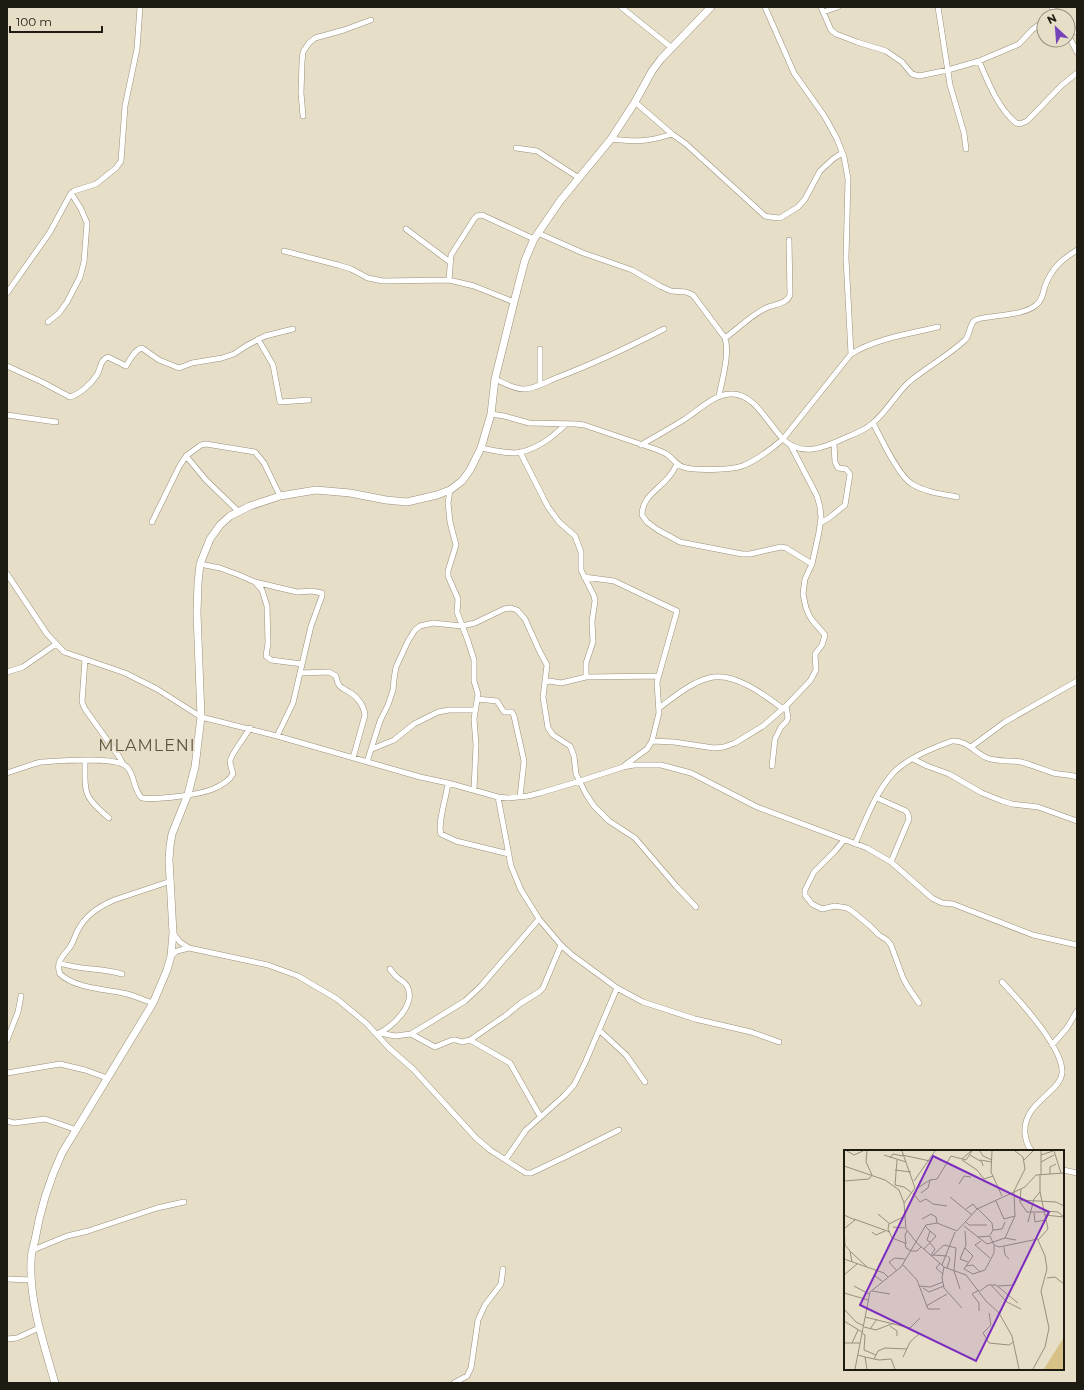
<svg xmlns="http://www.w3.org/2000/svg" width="1084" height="1390" viewBox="0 0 1084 1390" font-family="Montserrat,sans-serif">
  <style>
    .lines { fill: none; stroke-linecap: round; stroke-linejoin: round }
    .minor-casing { stroke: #98907a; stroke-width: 6 }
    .secondary-casing { stroke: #98907a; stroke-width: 8 }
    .minor { stroke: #fff; stroke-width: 5 }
    .secondary { stroke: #fff; stroke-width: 7 }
    .labels { text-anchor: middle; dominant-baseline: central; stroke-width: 3.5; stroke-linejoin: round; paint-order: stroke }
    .quarter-label { font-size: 16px; letter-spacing: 1px; fill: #5b533f; stroke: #e7dec7 }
    .inset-road { fill: none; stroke: #97907f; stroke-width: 1 }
    .view { fill: #7b2cbf; fill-opacity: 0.15; stroke: #7b2cbf; stroke-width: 2 }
    .inset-edge { fill: none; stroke: #1e1b12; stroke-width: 2 }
  </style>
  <rect width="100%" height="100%" fill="#e7dec7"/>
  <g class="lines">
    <defs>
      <path id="minor" d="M621,7L672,48
        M765,7L794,73L825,117L837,139L844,157L848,179L846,258L851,354
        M821,7L831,30L836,34L857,42L886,51L902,62L912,74L919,76L948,70L979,61L1019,44L1032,30L1044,21
        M938,7L950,85L964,133L966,149
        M1052,7L1057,16
        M823,12L838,7
        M1068,34L1077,31
        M1068,35L1077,52
        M979,61C988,82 998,108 1016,123L1020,124L1027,121L1062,85L1077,73
        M635,102L672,134L686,144L765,216L770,217L780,218L798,207L805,199L820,171L833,159L842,153
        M303,116L301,93L302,62L303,52L309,43L315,38L344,30L371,20
        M611,139C635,142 648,142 672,134
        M516,148L537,151L579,178
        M406,229L450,262
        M538,233L583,253L632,270L660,286L671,291L686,292L693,295L725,338C730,353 722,380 719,396
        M284,251L338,265L351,269L368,278L383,281L449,280L474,286L514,302
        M449,280L451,255L474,219L477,216L482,215L534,239
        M7,293L50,232L71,193L74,191L96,184L116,168L121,161L125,106L137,49L140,7
        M48,322L59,313L67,302L80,277L84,262L87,223L81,209L71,193
        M725,338C739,328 751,315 766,308C775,304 787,304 790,295L789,240
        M258,339L273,365L280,402L309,400
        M7,366L42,382L70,397C80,394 91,384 97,375C101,368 100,360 108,357L126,366C130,360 134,350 142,348L159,360L179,368L192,363L222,358L234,354L246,346L265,336L293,329
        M495,379C504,383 514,389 524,389C535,389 546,382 556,378C593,364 629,347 664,329
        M540,385V349
        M491,414L504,416L529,423L576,424L584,425L658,450C662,452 666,453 669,456C674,460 677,465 683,467C693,471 732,470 742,466C754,462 773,448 783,439L851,354C877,338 909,334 938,327
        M7,415L56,422
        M873,423C881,438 899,477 912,484C925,492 942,494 957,497
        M641,445C656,436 671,428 685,419C699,410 713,395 730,394C754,392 768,424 783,439C802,458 826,447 847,437C855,434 866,429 873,423C887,411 896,394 909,382C927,367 948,356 965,340C970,335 969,326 974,321C978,318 984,318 989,317C1002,315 1026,314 1036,305C1042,301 1043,293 1045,286C1052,268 1061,260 1077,250
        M481,448C492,450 504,453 515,453C534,451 553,437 566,424
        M520,452L548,507L559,522L575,536L581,552V570L594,596L595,601L592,621L593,642L586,663V677L659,676
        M186,456L206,480L238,511
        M677,464C674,470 671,475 666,480C656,491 642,498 642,515L647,522L658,530L680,542L742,554H750L781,547L786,548L812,564
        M450,490L448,503L450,522L456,545L448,571V576L458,599L457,612L468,641L474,660V681L478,694L474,719L476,745L474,790
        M152,522L179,467L186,456L201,445L206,444L255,452L264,463L280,496
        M820,523L829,518L845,505L850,474L846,469L838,468L835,462L834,444
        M200,564L220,568L239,575L255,582L262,590L267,606L268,643L266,656L271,660L302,664
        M7,574L47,634L64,652L125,673L157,689L201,717L277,736L420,777L448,783L498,797L508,798L528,796L540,793L580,781L623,767L634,765H661L691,773L757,807L867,848L891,862L932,898L942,903L953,904L1033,935L1077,945
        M584,577L614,581L677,611L657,682L659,713L652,741L647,749L625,765
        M255,582L297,592L312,591L322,593V596L311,626L293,703L277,736
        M85,659L82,702L85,709L120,758L123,764
        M7,672L23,667L56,644
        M300,673L329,672L336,676C337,679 337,683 339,685C341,688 346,690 349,692C358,697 364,706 365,715L353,758
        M545,682L550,681L561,683L586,677
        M477,699L497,701L504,712H512L514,716L524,761L520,797
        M659,708C674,697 690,683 709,678C733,671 765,695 783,709
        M652,741L674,742L714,748L724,747L735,743L763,726L786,706L810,681L816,670L815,654L822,645L825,635L812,620L809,615L806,608L803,594L805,579L812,564L819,532L821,518L820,507L817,496L791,446
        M971,747L1005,722L1077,681
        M372,749L394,740L414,724L438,712L449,710H475
        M913,759L927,766L949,774L982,793L1002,801L1012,804L1038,807L1077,821
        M85,761C85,794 83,796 109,818
        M367,762L380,721L388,705L393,690L394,679L396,667L408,641L415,630L420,626L433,623L462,626L475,623L504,609L511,608L517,610L525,619L539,650L547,665L543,697L548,728L553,735L570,746L574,756L576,774L586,794L594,806L609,821L635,838L676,886L696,907
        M772,766L775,739L781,727L786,722L788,718L786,706
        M7,773L34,764L41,762C58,761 116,756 127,767C135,775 133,790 142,798C157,800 199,795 213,789C220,786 229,781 233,774C232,770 230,765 230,761C231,754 245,737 250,728
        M448,783C447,795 437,824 441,834L456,841L509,854
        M498,797L511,866L521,890L539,919L561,945L572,955L617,988L643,1002L695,1019L751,1032L779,1042
        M877,798L906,811L908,814L909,819L891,862
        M844,840L835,851L814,872L805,890V895L812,904L822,909L835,906L847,908L852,911L870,926L879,935L887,940L891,945L903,978L908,987L919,1003
        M855,844C866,819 876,791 895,771C910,757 933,748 952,741C967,740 974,752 987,758C998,762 1010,760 1021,762C1032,765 1042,769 1053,773C1061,775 1069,774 1077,777
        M173,933L180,942L189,948L268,965L298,976L337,999L366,1023L389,1048L413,1069L476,1138L490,1150L526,1173H531L567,1156L619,1130
        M171,956L177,951L189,948
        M59,963C80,970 101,968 122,974
        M1002,982C1019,1000 1064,1048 1062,1073C1060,1093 1022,1103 1025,1134C1026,1140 1027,1146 1032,1151
        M153,1003C143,1000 133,995 123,993C103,989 75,988 60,974C55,962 64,955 70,947C74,941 75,935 78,930C85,916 100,906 114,900L171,881
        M599,1030L626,1055L645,1082
        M379,1033C393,1026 417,1004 407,986C405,982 402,981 398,978C395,976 392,972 390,969
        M380,1033L395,1036L411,1034L465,1001L481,986L539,919
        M411,1034L435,1047L452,1040H456L462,1042L470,1040L505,1016L521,1003L539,992L543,988L561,945
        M7,1040L18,1012L21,996
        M470,1040L510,1063L540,1116
        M1052,1045L1067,1028L1077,1011
        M7,1073L60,1064L85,1070L107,1078
        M7,1121L14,1123L45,1119L77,1130
        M506,1159L526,1130L564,1096L574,1085L585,1063L617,988
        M1063,1170L1077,1173
        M33,1250L67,1236L88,1231L157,1208L184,1202
        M7,1279L32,1280
        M7,1339L17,1338L39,1328
        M454,1383L467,1376L471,1368L478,1320L485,1305L501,1284L503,1269"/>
      <path id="secondary" d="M55,1383C44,1345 29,1301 31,1261C31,1254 33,1247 35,1240C40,1210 49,1181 62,1153L153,1003L167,970L171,956L173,933L169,860L170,846L172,834L188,794L195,767L201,717L197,613L198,583L200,564L210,539L220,525L230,516L250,506L280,496L316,490L350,493L386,500L407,502L437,495L450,490L462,481L470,470L481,448L491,414L495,379L514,302L525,260L534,239L560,201L611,139L635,102L652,71L661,59L711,7"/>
    </defs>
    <use href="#minor" class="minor-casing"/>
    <use href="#secondary" class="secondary-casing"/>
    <use href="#minor" class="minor"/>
    <use href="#secondary" class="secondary"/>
  </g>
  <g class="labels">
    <g class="quarter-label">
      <text x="147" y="745">MLAMLENI</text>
    </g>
  </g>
  <g transform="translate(844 1150)">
    <rect width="220" height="220" fill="#e7dec7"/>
    <path d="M220,187V219H200Z" fill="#d7c187"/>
    <path class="inset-road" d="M3,1L10,5L19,1M58,1L71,38L60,53L62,79L73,93L100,117L122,125L142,151L155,163L168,186L175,219M136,1L139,6L148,10M148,1L147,22L158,46M210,1L217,23M40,5L62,12M58,5L86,11M126,5L138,12L139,16M197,5L209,1M46,8L49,4L59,6M118,9L127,1M118,10L133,20L140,29L149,26M136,10L148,12M180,10L189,1M197,12L210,5M0,16L41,30L55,40L60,53M51,20L67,22M197,24V1M206,24V17L212,14M0,31L25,29L28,25L22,12L23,1M70,31L91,1M115,34L120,26L127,27M51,35L53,10M51,35L60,37L68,43M72,39L86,30L93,29L107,6L122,10L128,1M177,39L176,52L183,62H201M69,43L76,52L82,49L89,54L103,56M77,43L84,38L86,30M106,47L128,65M176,50L212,52L220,56M152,51L160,69L171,66M122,59L129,54L133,59M134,59L148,73L149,80L146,85M201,61L214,62L220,67M190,63L191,72L201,70M34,64L46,74M0,65L11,70L1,78M201,65L220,67M59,67L45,74L44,79L48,88L61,93L62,98L67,101H73L77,97M10,69L46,82M78,69L87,64L92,67L93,73M122,72L125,75H143M184,72L190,49L196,42M0,76L1,95L6,101L8,112M81,76L86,81L83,90L86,92M120,76L143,94L161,88L172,90M49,77L61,78M149,80L158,79L161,72M121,81L122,95L116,109L124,112M28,82L32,85L41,81M134,87L146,86L150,95L155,97L194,89M161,88L171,66L170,41L181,19L179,7L171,1M137,91L131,95L146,108M86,93L91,99L87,105M62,94L61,85L63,81M160,97L161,105L165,109M80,99L92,86L86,81M7,102L23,117M89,105L103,106M88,106L100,95L112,98L110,121L116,139M0,109L40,123L44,127M96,113L92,118L99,124M59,115L73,130L84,159H96M98,115L111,82M122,116L129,115L136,122M100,117L98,128L100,138L118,158M103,118L106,109L104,106M120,119L129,124L141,120L150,103V96M120,119L129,106L121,98M32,120L31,126L38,131M53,121L45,112L51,108L61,109M0,125L13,114M203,128L211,127L220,134M147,135L163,152L177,159M10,136L25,144M75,136L86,137L99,132M154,136L170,135L174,126M79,138L85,142L100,136M28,141L46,144M136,141L144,135H152L174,153M0,143L24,150M82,156L103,144M0,159L12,172L20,176M135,161V153L128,144L135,140M145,163L147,175L139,183L145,193L165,195L169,192M21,167L66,178L76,168M0,171L18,182M46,176L53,181V186M20,177L32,180L50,173M26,179L33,169M18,183L21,185L20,200L32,205M0,193H16M8,193L14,180M14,205L21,207L23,219M21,207L35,210L47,209L51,219M59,207L66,192L76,183M30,209L34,201L41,198L63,199M11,219L26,142L57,117L82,75L93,73L113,81L133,59L181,37L192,25L220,23M189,219L201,197L205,178L197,141L203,119L201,106L194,90L204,79L196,42V25"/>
    <path class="view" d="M89,6L205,62L132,211L16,155Z"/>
    <rect width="220" height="220" class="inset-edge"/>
  </g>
  <rect width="1084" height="1390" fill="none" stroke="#1e1b12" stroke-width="16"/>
  <g transform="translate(1056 28) rotate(334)"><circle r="19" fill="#e7dec7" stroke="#97907f"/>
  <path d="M0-3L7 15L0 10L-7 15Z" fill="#7542ba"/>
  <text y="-6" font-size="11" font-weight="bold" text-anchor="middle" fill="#1e1b12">N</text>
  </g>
  <path d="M10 26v6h92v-6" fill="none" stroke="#1e1b12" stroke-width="2"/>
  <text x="16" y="26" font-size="12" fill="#1e1b12" stroke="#e7dec7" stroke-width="3" paint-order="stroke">100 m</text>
</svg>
